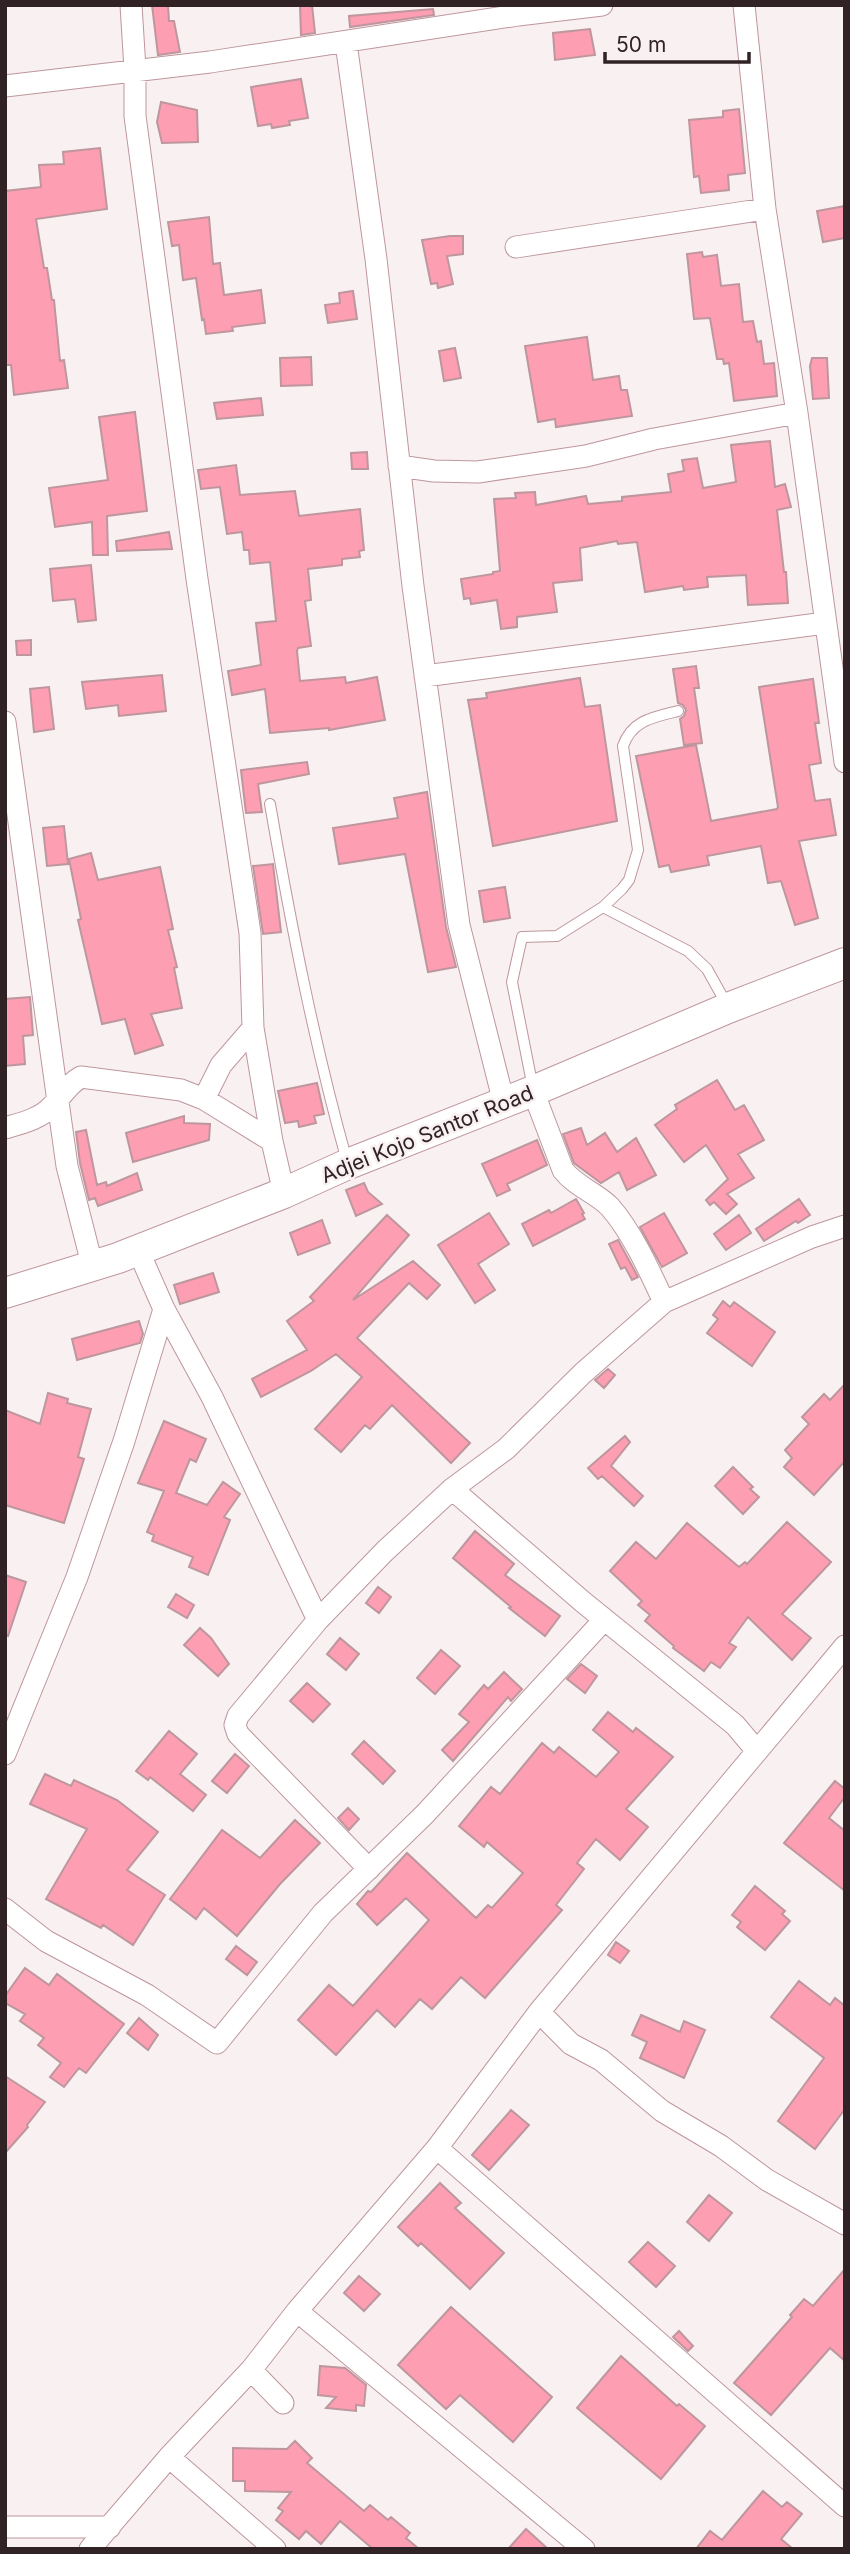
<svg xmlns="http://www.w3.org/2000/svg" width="850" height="2554" viewBox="0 0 850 2554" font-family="Inter,sans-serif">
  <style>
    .building { fill: #fd9eb2; stroke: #be969d; stroke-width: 2 }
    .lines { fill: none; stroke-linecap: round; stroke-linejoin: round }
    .lane-casing { stroke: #be969d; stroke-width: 12 }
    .street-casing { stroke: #be969d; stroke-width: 23 }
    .secondary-casing { stroke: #be969d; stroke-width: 32 }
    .lane { stroke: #fff; stroke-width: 10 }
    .street { stroke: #fff; stroke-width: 21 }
    .secondary { stroke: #fff; stroke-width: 30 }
    .labels { text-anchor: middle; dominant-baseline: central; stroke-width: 5; stroke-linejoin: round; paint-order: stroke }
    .street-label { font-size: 21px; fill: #312225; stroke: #f9f0f2 }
  </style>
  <rect width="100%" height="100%" fill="#f9f0f2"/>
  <path class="building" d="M152,5H168L169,21H174L180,52L158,55Z
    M300,5H312L315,33L301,35Z
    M433,9L434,15L350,27L349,16Z
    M590,29L595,55L555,60L553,33Z
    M301,79L308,118L289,121L290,125L272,128L271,124L258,126L251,87Z
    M161,102L197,110L198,142L162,143L157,122Z
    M739,109L745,173L728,175L729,190L701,193L699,176L694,177L689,120L723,117V111Z
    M100,148L107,209L36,219L44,268H47L52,300H54L60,361L64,360L68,388L14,395L11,365H5V191L41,187L39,165L64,164L63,152Z
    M845,206V238L823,242L817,211Z
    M209,217L213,264L220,263L224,295L261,290L265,323L232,327L233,331L206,334L204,319L202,320L196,278L183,280L179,245L172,246L168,222Z
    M450,236H463V254L447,256L453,284L438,288L437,283L431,284L422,240Z
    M702,252L703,257L717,255L721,286L739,284L743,322L753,321L757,342L761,341L764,364L774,363L777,396L734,401L729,363L724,364L723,359H717L710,318L694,319L687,254Z
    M353,291L357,319L328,323L325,305L340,303L339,293Z
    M587,337L593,380L619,376L621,390H627L632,416L556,427L555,419L538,422L525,346Z
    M455,348L461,378L444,381L439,351Z
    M311,357L312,385L281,386L280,358Z
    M812,358H827L829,398L813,399L810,366Z
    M261,398L263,415L217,419L214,403Z
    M135,412L147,511L107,516L108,555H93L92,522L55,527L49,488L108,480L99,417Z
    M770,441L775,487L785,484L791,507L777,510L784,572H786L788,603L748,605L746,575L707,577L708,587L684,590L683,586L645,592L637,542L618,544L617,541L580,548L582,580L553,583L557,612L517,617V627L501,629L497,600L471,604L470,598L464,599L461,579L493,574V572L500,571L494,499L516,498L515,493L535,492L536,505L586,496L588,504L622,501V497L671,492L668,474L684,471L682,460L697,458L703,488L736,482L731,445Z
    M367,452L368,469H352L351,453Z
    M236,465L240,495L295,491L299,516L360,509L364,550L359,551L360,557L342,559V565L308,569L311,600L305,601L311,646L298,648L297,651L300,681L345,677L346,683L377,677L385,720L329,730V728L270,733L265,689L232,695L228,671L261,665L256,623L276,621L270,562L250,564L249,550H244L242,532L227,534L220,487L201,489L198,470Z
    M169,532L172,549L117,551L116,541Z
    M91,565L96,620L78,622L75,599L53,601L50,569Z
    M31,640V655H17L16,641Z
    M696,666L699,688H694L702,743L684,745L680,719L684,716L686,710L683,705L678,703L673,669Z
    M162,675L166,711L119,716L118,705L86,709L82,682Z
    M580,678L585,707L600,705L617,821L493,846L468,700L487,698L486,693Z
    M813,679L819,723H815L821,763L809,765L815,801L830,799L836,835L799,841L818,918L795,925L781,881L768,883L761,846L707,856L709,865L671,872L669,865L659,867L636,756L696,745L711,821L777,809L778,807L759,687Z
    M49,687L54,729L34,732L30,689Z
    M307,762L309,774L258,784L262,812L246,813L241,770Z
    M427,792L446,927L456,967L428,972L405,854L339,864L333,828L398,818L394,798Z
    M64,826L68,864L47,866L43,828Z
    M91,853L98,880L160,867L173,929L168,930L177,967L174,968L182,1008L151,1014L163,1045L135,1054L125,1019L102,1024L78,920L81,919L69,859Z
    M273,864L281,932L263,934L253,866Z
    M505,887L510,918L484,922L479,891Z
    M30,997L33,1035L23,1036L25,1064L5,1066V999Z
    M717,1080L735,1110L744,1105L764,1140L738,1154L754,1178L727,1194L737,1204L726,1214L714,1202L710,1205L706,1200L728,1179L706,1145L684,1162L655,1125L677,1109L675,1105Z
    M317,1083L324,1114L314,1116L316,1123L299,1127L298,1121L285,1123L278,1091Z
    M184,1116V1123L210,1124L209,1140L133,1162L126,1133Z
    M581,1128L587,1145L605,1133L617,1152L636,1138L656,1175L627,1190L619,1172L601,1183L574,1163L563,1134Z
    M86,1130L97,1185L106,1182L107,1186L137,1173L142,1190L98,1206L95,1198L89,1200L80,1163L76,1132Z
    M537,1140L547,1165L507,1184L510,1190L497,1196L482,1164Z
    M364,1183L368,1192L382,1204L356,1216L346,1190Z
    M576,1199L584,1213L582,1214L585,1219L533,1246L522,1224L549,1210L551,1213Z
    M799,1199L810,1215L798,1223L796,1221L764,1241L756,1229Z
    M489,1213L509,1244L478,1264L495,1290L475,1303L438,1245Z
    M664,1213L687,1253L662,1267L640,1227Z
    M387,1215L409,1235L353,1300L413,1261L440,1285L427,1299L409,1283L357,1338L470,1443L451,1463L392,1405L370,1429L365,1425L341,1452L315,1429L362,1377L336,1354L311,1371L261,1397L252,1379L307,1350L287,1321L314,1301L310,1297Z
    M739,1215L751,1233L726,1250L714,1234Z
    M322,1220L330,1243L298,1255L290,1233Z
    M618,1240L638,1277L632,1280L625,1267L621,1269L609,1244Z
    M213,1273L219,1292L180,1304L174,1285Z
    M723,1301L730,1307L734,1302L775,1332L752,1366L707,1333L718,1319L713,1315Z
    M139,1321L143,1334L140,1343L77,1360L72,1339Z
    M608,1369L615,1375L604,1388L595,1380Z
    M845,1384V1461L814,1495L784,1467L792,1458L785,1450L809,1424L802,1417L824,1394L830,1400Z
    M48,1393L68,1399L67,1403L91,1409L78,1457L84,1459L64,1523L5,1505V1410L40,1424Z
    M164,1421L206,1439L196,1462L190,1459L176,1493L207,1505L223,1482L240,1494L224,1517L230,1520L208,1575L189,1567L193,1557L152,1541L154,1535L147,1532L164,1491L138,1483Z
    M625,1436L630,1442L611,1466L643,1496L634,1506L602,1476L598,1479L588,1468Z
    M733,1467L753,1487L750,1489L759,1497L743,1514L715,1486Z
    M787,1522L831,1562L782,1614L811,1638L792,1660L748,1617L729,1643L736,1647L720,1668L711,1662L704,1671L673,1648L674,1646L645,1621L650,1615L638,1605L642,1601L610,1571L636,1542L656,1559L687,1523L739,1567L745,1562L747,1564Z
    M475,1531L514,1564L505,1575L560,1616L545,1636L509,1608L511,1607L453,1558Z
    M5,1575L26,1582L8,1636L5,1635Z
    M378,1587L391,1597L379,1613L366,1603Z
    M176,1594L194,1605L187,1618L168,1607Z
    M200,1628L211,1638L229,1664L218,1676L184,1645Z
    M340,1638L359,1654L346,1670L327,1654Z
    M441,1650L460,1666L435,1694L417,1678Z
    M581,1664L597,1676L585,1693L567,1679Z
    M504,1672L522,1689L511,1701L508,1697L453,1761L442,1750L469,1722L459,1714L484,1685L488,1689Z
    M307,1683L330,1704L313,1722L290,1701Z
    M608,1712L633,1732L636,1728L673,1757L626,1809L648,1827L620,1860L596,1839L577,1863L584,1869L556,1905L562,1910L485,1998L461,1977L432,2009L420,1999L395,2027L377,2010L336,2055L298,2020L329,1985L353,2006L429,1920L406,1898L377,1925L357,1904L368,1891L371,1892L407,1853L476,1918L488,1905L492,1908L523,1873L487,1842L484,1847L459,1826L491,1787L500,1794L542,1743L554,1753L559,1747L596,1777L619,1752L593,1730Z
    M169,1731L197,1754L180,1774L206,1795L193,1811L150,1777L148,1780L136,1771Z
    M364,1741L395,1771L383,1784L352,1754Z
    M235,1754L249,1766L227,1793L212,1781Z
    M45,1774L71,1786L74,1780L117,1800L158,1832L127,1870L165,1895L133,1945L103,1925L101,1928L46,1899L87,1829L30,1804Z
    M835,1781L845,1789V1797L829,1818L845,1831V1891L784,1843Z
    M348,1808L359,1819L349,1830L338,1818Z
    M295,1820L320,1843L280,1884L237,1936L204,1908L196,1919L170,1899L222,1830L260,1858Z
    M755,1886L785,1911L782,1914L790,1921L765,1950L737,1927L741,1922L732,1915Z
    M616,1942L629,1951L620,1963L608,1955Z
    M236,1946L257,1962L247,1975L226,1959Z
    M25,1968L49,1985L57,1974L124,2024L86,2073L79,2068L64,2087L50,2077L61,2063L38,2045L44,2038L20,2021L25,2014L5,2003V1996Z
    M799,1981L830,2005L835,1998L845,2006V2109L815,2149L778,2121L824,2058L771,2017Z
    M641,2015L680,2032L684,2021L705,2030L684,2078L640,2058L647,2042L632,2035Z
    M139,2018L158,2035L148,2050L127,2033Z
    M5,2076L45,2102L27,2125L28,2127L5,2153Z
    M511,2110L529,2125L489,2170L472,2155Z
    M440,2183L461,2203L455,2208L504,2253L470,2289L421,2243L418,2246L398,2227Z
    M709,2195L732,2213L709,2241L687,2222Z
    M648,2242L675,2266L656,2287L629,2262Z
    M845,2269V2361L830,2348L771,2415L734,2383L792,2317L790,2315L804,2299L813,2306Z
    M359,2276L380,2294L364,2311L344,2293Z
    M451,2307L552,2397L513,2442L460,2395L446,2409L398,2365Z
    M679,2331L693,2346L688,2351L673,2337Z
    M621,2356L677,2406L679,2404L705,2426L661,2479L577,2408Z
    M320,2366L345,2368L366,2385L364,2406L356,2405V2411L326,2408L336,2397L318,2395Z
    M295,2441L312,2458L307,2463L364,2511L370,2505L388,2520L391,2517L410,2533L406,2538L419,2549H373L340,2521L321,2544L306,2531L299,2539L276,2520L283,2511L278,2508L291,2492L245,2491V2481H233V2448L287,2449Z
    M763,2491L782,2507L787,2502L802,2514L781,2539L793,2549H696L710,2531L722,2540Z
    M526,2529L548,2549H508Z"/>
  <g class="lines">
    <defs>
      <path id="lane" d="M270,804C291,925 314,1043 347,1161
        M603,907L688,951L707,969L727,1005
        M533,1088L512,982L522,937L557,936L603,907L622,889L629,880L638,850L623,746C632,720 654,717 678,711"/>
      <path id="street" d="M131,5L135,69V116L197,579L250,933L253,1028L272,1141L284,1193
        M744,5L765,209L797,413L845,762
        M346,43L376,259L413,586L456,903L459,925L504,1103
        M5,86L210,62L518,15L602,5
        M516,247L765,209
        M399,466L434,471L478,472L586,456L654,439L797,413
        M425,676L825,623
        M5,722L67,1166L93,1268
        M204,1099L272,1141
        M5,1128C22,1123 40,1119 52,1106C63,1095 68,1084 81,1077L181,1090L204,1099L221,1065L253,1028
        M138,1250L164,1309L212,1397L318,1620
        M664,1302L812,1237L845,1226
        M452,1489L583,1602L735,1725L757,1751
        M5,1754L77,1577L124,1441L164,1309
        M369,1869L238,1734L235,1725L238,1716L318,1620L385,1551L452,1489L506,1449L583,1373L664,1302C650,1272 632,1232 610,1207C597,1193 576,1187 563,1170L533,1091
        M5,1909L46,1941L147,1995L217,2043L323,1913L425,1814L604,1620
        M539,2012L571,2044L601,2060L662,2111L721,2146L767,2180L845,2224
        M437,2148L845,2506
        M297,2311L584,2549
        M251,2370L283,2403
        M169,2457L275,2549
        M5,2527H110
        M90,2549L169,2457L251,2370L297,2311L437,2148L539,2012L845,1646"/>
      <path id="secondary" d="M5,1293L118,1258L284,1193L348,1164L533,1091L728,1008L845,963"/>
    </defs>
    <use href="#lane" class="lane-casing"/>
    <use href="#street" class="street-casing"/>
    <use href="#secondary" class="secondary-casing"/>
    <use href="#lane" class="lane"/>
    <use href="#street" class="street"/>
    <use href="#secondary" class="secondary"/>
  </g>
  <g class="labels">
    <g class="street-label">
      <text transform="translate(427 1134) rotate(-22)">Adjei Kojo Santor Road</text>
    </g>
  </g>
  <rect width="850" height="2554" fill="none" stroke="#312225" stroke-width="14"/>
  <path d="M605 52v10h144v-10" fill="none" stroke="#312225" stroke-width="3.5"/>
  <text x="616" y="52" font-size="21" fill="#312225" stroke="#f9f0f2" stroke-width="5" paint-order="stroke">50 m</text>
</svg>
